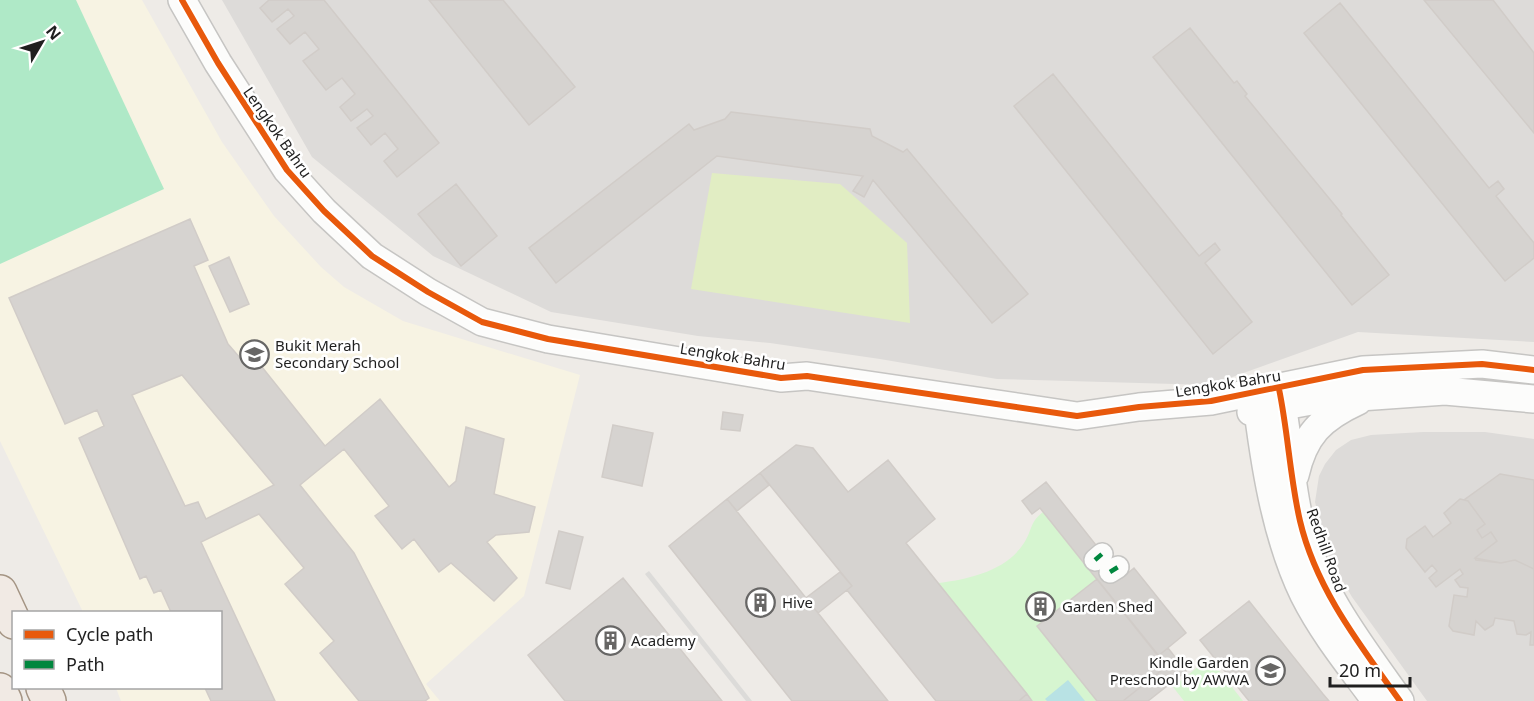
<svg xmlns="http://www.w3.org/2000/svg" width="1534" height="701" viewBox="0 0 1534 701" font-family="'Noto Sans',sans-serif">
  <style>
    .residential { fill: #dddbd9 }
    .education { fill: #f7f3e3 }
    .grass { fill: #e1edc3 }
    .park { fill: #d6f5d0 }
    .pitch { fill: #afe9c7 }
    .parking { fill: #dcdbd9 }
    .water { fill: #b8e2e4 }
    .building { fill: #d6d3d0; stroke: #d1ccc8; stroke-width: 1.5; fill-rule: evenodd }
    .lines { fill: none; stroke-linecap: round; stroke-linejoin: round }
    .pedestrian-casing { stroke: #c6c5c3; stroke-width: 24 }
    .minor-casing { stroke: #c6c5c3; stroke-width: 30 }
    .primary-casing { stroke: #a49483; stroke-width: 36 }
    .pedestrian { stroke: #fcfcfb; stroke-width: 21 }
    .minor { stroke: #fcfcfb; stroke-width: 27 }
    .primary { stroke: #f1eae4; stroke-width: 33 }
    .quiet { stroke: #00873e; stroke-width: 4.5; stroke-dasharray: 9 4.5; stroke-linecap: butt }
    .cycleway-casing { stroke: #fff; stroke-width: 10 }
    .cycleway { stroke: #e8590c; stroke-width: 6 }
    .labels { text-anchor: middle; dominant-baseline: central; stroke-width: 5; stroke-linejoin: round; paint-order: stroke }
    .street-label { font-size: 15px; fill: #1f1f1f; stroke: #fff }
    .poi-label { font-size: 15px; fill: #1f1f1f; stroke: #fff; text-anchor: start }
  </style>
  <rect width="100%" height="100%" fill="#eeebe7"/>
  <path class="residential" d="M222,0H1534V342L1358,332L1210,385L997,379L880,359L770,343L698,336L551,312L433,256L312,157Z
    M1423,432H1485L1534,439V701H1427L1352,597L1329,557L1315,502L1319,476L1325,464L1336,450L1351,440L1371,435Z"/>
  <path class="education" d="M0,0H142L222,142L274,216L321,267L344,287L403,321L580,375L524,596L426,684L440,701H121L116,688H220V612H83L0,441Z"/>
  <path class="grass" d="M712,173L840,184L907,243L910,323L691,289Z"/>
  <path class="park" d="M1043,512L1097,579L1037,626L1097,701H1032L938,583C969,579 1006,571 1024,543C1033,529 1029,523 1043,512Z
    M1209,658L1243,701H1184L1173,687Z"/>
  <path class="pitch" d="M0,0H76L164,189L0,264Z"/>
  <path class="parking" d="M649,571L752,701H746L645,574Z"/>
  <path class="water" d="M1068,680L1085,701H1047L1045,699Z"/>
  <path class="building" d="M269,0H324L439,143L397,177L384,161L398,149L385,133L371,145L357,128L373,116L367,109L351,121L340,107L355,94L342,78L326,90L303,61L319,49L305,32L290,44L277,29L294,16L288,9L272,22L260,8Z
    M429,0H503L575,87L529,125Z
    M1424,0H1493L1534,53V133Z
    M1340,3L1489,188L1498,181L1504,189L1496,196L1534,243V258L1505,281L1304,33Z
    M1190,28L1234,83L1237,81L1247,94L1245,96L1342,214L1341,215L1389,275L1352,305L1153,57Z
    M1053,74L1199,256L1215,243L1220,250L1205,263L1252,322L1213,354L1014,106Z
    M731,112L870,129L872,136L903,152L907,149L1028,294L992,323L873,180L864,197L853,191L863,176L717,156L556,283L529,248L689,124L694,130L725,119Z
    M456,184L497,236L461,266L418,214Z
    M190,219L208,260L194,266L228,344L241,359L250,352L325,446L380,399L449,487L456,481L466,427L504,439L494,494L535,507L529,532L496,535L487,542L517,578L494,601L451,563L439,572L414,539L402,549L375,516L389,506L344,449L300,485L354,553L429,698L425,701H359L320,653L334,641L285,584L304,568L259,514L201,542L275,701H211L205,688H220V612H171L161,590L154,593L146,576L140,579L79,438L104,426L97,410L65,424L9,298ZM182,375L274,485L206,519L198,502L185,506L132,395Z
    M229,257L249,304L230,312L209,266Z
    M723,412L743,415L740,431L721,429Z
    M613,425L653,433L642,486L602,477Z
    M796,445L813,448L848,492L888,460L935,519L906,543L1027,694L1019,701H936L847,590L852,586L760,473Z
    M760,473L769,485L737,511L727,499Z
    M1500,474L1534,480V569L1515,560L1501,563L1475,558L1497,541L1491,532L1482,538L1477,530L1485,524L1468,501L1464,500Z
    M1046,482L1122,578L1134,568L1186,633L1158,656L1040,508L1032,514L1022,501Z
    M727,499L818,613L888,701H792L669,546Z
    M1460,499L1468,501L1485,524L1477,530L1482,538L1491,532L1497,541L1475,558L1476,560L1501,563L1515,560L1534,569V645H1530L1531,632L1526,635L1517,634L1514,621L1495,618L1493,625L1485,630L1476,621L1474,635L1453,631L1449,626L1454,595L1467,597L1468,588L1460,587L1455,580L1463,574L1460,569L1436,587L1429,578L1437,571L1432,565L1425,572L1406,548L1407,539L1425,526L1433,537L1451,523L1444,513Z
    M559,531L583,537L570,589L546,583Z
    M840,572L852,586L818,613L806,598Z
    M623,578L636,594L722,701H565L528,655Z
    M1097,579L1167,666L1123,701H1097L1037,626Z
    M1043,596L1051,607L1040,617L1031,606Z
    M1249,601L1323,694L1329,701H1249L1200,640Z
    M1168,648L1186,671L1148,701H1123L1167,666L1158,656Z
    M1027,694L1032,701H1019L1022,698Z"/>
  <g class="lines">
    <defs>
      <path id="pedestrian" d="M1095,560L1102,554
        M1110,572L1118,567"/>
      <path id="minor" d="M182,0L218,63L287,170L324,211L372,256L428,292L482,322L548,339L781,378L807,376L1077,416L1139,407L1211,401L1363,370L1482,364L1534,370
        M1279,390C1289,433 1289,479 1300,522C1317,590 1360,645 1400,701
        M1256,395C1264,461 1275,535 1304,595C1323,633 1351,667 1376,701
        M1251,412L1317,400L1445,391L1534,399
        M1295,475C1304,435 1321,418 1358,401"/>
      <path id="primary" d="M0,592L14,622
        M43,688L49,701
        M0,690L5,701"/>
    </defs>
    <use href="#pedestrian" class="pedestrian-casing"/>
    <use href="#minor" class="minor-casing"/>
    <use href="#primary" class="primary-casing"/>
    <use href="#pedestrian" class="pedestrian"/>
    <use href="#minor" class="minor"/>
    <use href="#primary" class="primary"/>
    <path class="quiet" d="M1095,560L1102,554
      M1110,572L1118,567"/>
    <defs>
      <path id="cycleway" d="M182,0L218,63L287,170L324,211L372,256L428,292L482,322L548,339L781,378L807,376L1077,416L1139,407L1211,401L1363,370L1482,364L1534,370
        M1279,389C1288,432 1290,478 1300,521C1316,589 1360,645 1400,701"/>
    </defs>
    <use href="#cycleway" class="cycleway-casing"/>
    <use href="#cycleway" class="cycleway"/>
  </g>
  <defs>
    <symbol id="school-ring" viewBox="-11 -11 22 22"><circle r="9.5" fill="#fff" stroke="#676665" stroke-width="1.5"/><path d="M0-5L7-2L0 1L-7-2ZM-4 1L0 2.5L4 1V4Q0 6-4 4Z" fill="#676665"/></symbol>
    <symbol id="building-ring" viewBox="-11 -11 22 22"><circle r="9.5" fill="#fff" stroke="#676665" stroke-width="1.5"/><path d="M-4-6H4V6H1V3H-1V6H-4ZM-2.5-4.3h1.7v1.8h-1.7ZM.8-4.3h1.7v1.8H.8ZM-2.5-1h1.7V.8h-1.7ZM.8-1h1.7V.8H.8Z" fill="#676665"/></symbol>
  </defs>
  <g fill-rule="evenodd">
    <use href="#school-ring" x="238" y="338" width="33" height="33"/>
    <use href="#building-ring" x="744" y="586" width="33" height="33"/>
    <use href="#building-ring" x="1024" y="590" width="33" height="33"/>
    <use href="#building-ring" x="594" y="624" width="33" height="33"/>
    <use href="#school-ring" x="1254" y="654" width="33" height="33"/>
  </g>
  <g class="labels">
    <g class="street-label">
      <text transform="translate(278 132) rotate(55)">Lengkok Bahru</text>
      <text transform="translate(733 356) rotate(9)">Lengkok Bahru</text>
      <text transform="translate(1228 383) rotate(-9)">Lengkok Bahru</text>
      <text transform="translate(1327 550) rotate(70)">Redhill Road</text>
    </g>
    <g class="poi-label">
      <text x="275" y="345">Bukit Merah<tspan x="275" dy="17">Secondary School</tspan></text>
      <text x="782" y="602">Hive</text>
      <text x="1062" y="606">Garden Shed</text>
      <text x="631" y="640">Academy</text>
      <text x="1249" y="662" text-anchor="end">Kindle Garden<tspan x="1249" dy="17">Preschool by AWWA</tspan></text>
    </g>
  </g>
  <rect x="12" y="611" width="210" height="78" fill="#ffffff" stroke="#a5a5a5" stroke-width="1.5"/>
  <rect x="24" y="630" width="30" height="9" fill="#e8590c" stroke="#a5a5a5" stroke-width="1.5"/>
  <text x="66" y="641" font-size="18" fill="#1f1f1f">Cycle path</text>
  <rect x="24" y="660" width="30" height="9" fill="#00873e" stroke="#a5a5a5" stroke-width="1.5"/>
  <text x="66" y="671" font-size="18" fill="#1f1f1f">Path</text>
  <g transform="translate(42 42) rotate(51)" stroke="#ffffff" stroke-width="4.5" paint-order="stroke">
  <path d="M0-4.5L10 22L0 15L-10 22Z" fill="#1f1f1f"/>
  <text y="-9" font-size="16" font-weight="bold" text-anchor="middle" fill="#1f1f1f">N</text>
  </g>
  <path d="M1330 677v9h80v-9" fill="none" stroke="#1f1f1f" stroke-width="3"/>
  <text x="1339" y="677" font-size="18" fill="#1f1f1f" stroke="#ffffff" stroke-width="4.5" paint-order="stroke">20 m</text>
</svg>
